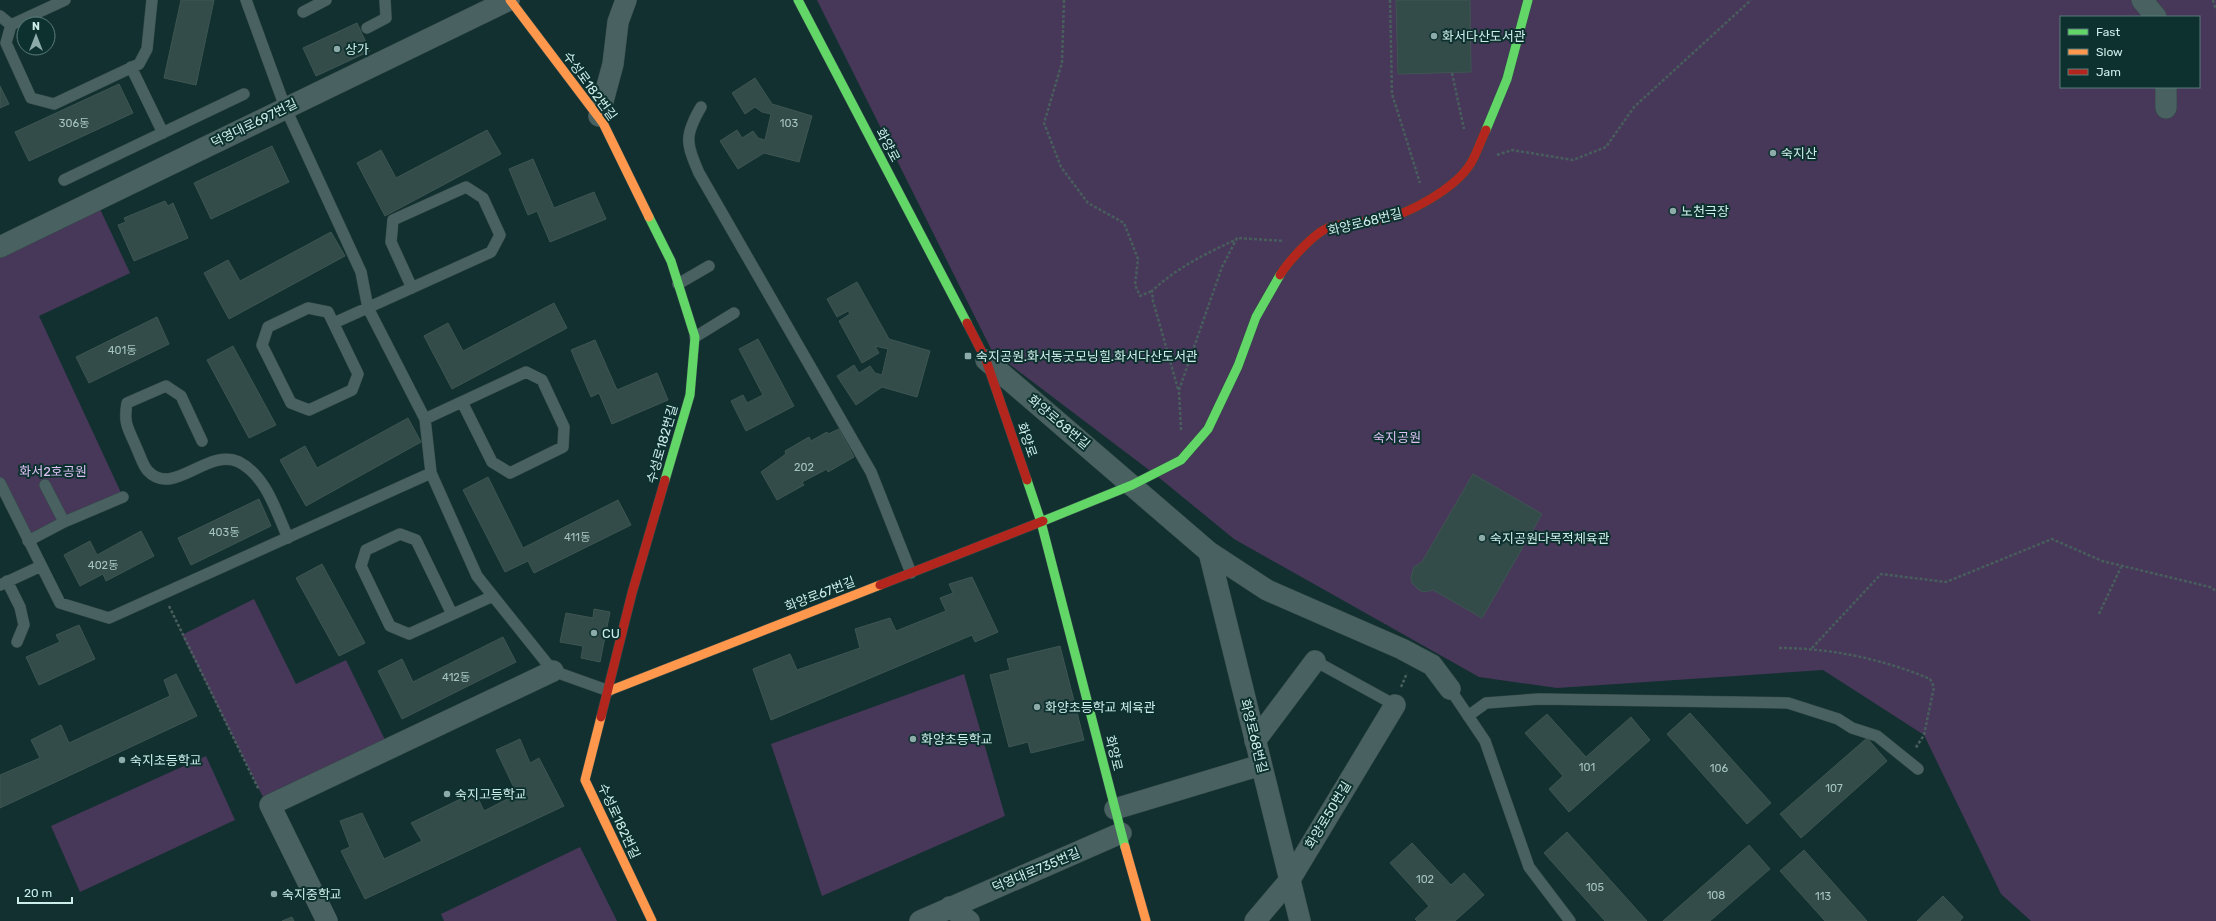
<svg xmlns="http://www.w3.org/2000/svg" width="2216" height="921" viewBox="0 0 2216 921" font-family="Rubik,'Noto Sans KR',sans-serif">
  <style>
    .green { fill: #473759; fill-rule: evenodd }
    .building { fill: #334c49; stroke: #3e5652 }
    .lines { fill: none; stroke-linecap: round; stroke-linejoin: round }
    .lane-casing { stroke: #344b49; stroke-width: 12 }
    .street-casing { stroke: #344b49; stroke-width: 22 }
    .fast-casing { stroke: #344b49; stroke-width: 10 }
    .slow-casing { stroke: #344b49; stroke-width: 10 }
    .jam-casing { stroke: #344b49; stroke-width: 10 }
    .path { stroke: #485e5d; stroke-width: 2.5; stroke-dasharray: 3 2; stroke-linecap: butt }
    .lane { stroke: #496261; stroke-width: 11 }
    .street { stroke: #496261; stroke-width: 21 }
    .fast { stroke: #63d668; stroke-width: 9 }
    .slow { stroke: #ff974d; stroke-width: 9 }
    .jam { stroke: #b3261e; stroke-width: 9 }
    .poi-dot { fill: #8caba9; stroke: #0d312f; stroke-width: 1.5 }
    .labels { text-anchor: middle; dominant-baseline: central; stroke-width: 4; stroke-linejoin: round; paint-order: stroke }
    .number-label { font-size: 11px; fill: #a6c5c2 }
    .poi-label { font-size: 13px; fill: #cdedea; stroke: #0d312f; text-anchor: start }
    .street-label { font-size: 13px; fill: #cdedea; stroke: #0d312f }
    .park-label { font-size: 13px; fill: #dcbff3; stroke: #0d312f }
  </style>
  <rect width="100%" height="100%" fill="#12302f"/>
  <path class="green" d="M817,0H2216V921H2031L2001,894L1924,735L1823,670L1557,688L1479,677L1234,539L1157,476L992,351ZM2061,17H2199V87H2061Z
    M100,209L130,273L39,316L123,497L28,541L0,483V256Z
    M254,599L296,684L346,660L385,740L264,799L182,635Z
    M964,674L1005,816L822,896L771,744Z
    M206,756L235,820L80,892L51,826Z
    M580,847L617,921H444L441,914Z"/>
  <path class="building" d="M181,0H214L196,85L164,78Z
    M1396,0H1470L1471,72L1398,74Z
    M357,23L370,51L316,76L303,48Z
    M755,78L772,104L812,116L799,162L764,153L738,169L720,141L737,130L742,138L753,131L758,138L765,140L771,114L762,112L755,107L745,114L732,93Z
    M119,84L133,113L29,161L15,132Z
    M0,86L9,104L0,108Z
    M487,130L501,154L385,216L357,163L381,150L396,178Z
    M272,146L289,182L211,219L194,183Z
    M533,159L554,208L594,192L606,219L550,242L537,211L528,215L509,169Z
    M165,201L168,206L173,203L188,238L134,261L118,225L126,222L124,218Z
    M331,232L345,256L229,319L204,273L228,260L240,281Z
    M857,282L889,339L930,351L917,397L882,387L856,405L837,376L854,365L859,373L870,366L875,373L882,375L888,349L875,346L879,353L862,363L839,321L850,314L848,311L837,317L827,299Z
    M554,303L567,328L452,389L424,336L448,323L463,351Z
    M157,317L169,344L89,383L76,357Z
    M758,339L794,406L746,431L731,401L743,395L747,403L763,395L739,349Z
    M595,340L617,390L657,373L668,400L612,424L599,393L591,397L571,350Z
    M233,346L276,425L249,438L207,360Z
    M408,418L421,442L306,506L280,460L305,446L317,468Z
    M839,429L854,457L828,472L827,469L802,482L804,485L777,500L761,472L786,454L785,451L809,437L811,441L827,432L828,434Z
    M1473,474L1542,514L1482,618L1433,590L1424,592L1419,590L1412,583L1411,577L1414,567L1422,562Z
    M488,477L523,548L618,500L631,525L534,573L528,561L505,572L463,490Z
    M259,499L271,526L191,565L178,538Z
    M141,531L154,556L106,581L103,574L80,586L64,555L90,541L97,555Z
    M322,564L365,643L339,656L296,578Z
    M972,577L998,632L975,642L972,635L771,720L753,669L790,654L797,670L860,648L855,629L890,618L896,631L946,611L940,598L953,593L949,584Z
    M594,609L610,612L600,662L581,658L583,646L560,642L566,613L593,618Z
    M79,625L95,659L39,685L26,657L60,642L56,635Z
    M503,637L516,662L402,719L378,671L402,659L413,682Z
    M1060,646L1084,740L1031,753L1028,742L1009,747L990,675L1010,670L1007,659Z
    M176,674L197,716L0,808V775L40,758L31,740L61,725L69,743L170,696L164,680Z
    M1690,713L1771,803L1747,824L1667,734Z
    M1547,714L1586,757L1631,717L1650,740L1569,812L1549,789L1563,776L1525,733Z
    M1867,738L1887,761L1801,838L1780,814Z
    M520,739L530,763L539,758L564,806L365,899L341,851L350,847L340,821L362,813L384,859L422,841L411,823L475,792L484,811L517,794L496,750Z
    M1567,832L1647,921H1605L1544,853Z
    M1412,843L1451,885L1464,873L1484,895L1455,921H1417L1415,919L1429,906L1390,863Z
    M1749,845L1770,869L1710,921H1663Z
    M1804,850L1867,921H1825L1780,871Z
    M1943,896L1963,917L1960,921H1917Z
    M292,917L294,921H282Z"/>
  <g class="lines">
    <defs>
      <path id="lane" d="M65,0L11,25L6,43L31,98L54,104L139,64L147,49L152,0
        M246,0L285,107L361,272L368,308L425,419L431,473L477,576L553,671L609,691
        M303,12L326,0
        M0,16L11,25
        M367,28L386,18L385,0
        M131,67L163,133
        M701,107C684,136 686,143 699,173L871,472L911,573
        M64,180L244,94
        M678,284L709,266
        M308,308L328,312L358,374L352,390L309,410L291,403L262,345L268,327Z
        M334,323L491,252L500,235L483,198L466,187L393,220L391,242L412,288
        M695,337L734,313
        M425,419L526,372L542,380L564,427L563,447L510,473L492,462L462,402
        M202,441L181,396L166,386L127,403C123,425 129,429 137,449C140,455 143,466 148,471C173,498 208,447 239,462C266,476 276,511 288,538
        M0,483L60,603L109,618L431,473
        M45,485L64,522
        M28,541L64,522L123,497
        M7,581L20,607L24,625L17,642
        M0,585L41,566
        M452,614L416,540L400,534L366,550L361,566L390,626L409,634L493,596
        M1315,661L1395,705
        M1450,689L1485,741L1529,867L1570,921
        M1468,716L1486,703L1539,699L1788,703L1838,719L1852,728L1877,736L1918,769"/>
      <path id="street" d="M2142,0L2156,17
        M2166,87V108
        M599,116L613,64L618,22L626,0
        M0,247L509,0
        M986,360L1209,552L1267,590L1402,649L1432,665L1450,689
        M1209,552L1300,921
        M1255,741L1315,661
        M1115,809L1261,765
        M950,907L969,921
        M327,921L270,805L553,671
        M920,921L1121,833
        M1255,921L1289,881L1395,705"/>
      <path id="fast" d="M798,0L967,323
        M1486,130L1507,79L1528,0
        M649,217L671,261L695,337L690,395L665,480
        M1027,480L1041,522L1125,847
        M1043,521L1132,485L1181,460L1208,429L1238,366L1256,317L1280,275"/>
      <path id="slow" d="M510,0L603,123L649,217
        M609,691L880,585
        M601,717L585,780L652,921
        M1125,847L1146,921"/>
      <path id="jam" d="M1280,275C1288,262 1314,233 1328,228C1344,222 1362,223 1379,220C1408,215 1456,188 1471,163C1477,153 1481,140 1486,130
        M967,323L986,360L1027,480
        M880,585L1043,521
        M601,717L632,593L665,480"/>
    </defs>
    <use href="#lane" class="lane-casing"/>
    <use href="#street" class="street-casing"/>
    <use href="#fast" class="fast-casing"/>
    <use href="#slow" class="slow-casing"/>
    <use href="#jam" class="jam-casing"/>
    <path class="path" d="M1064,0L1062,63L1044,123L1061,167L1088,203L1124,223L1138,259L1135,285L1140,296L1152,291
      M1390,0L1392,94L1420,183
      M2213,0L2216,10
      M1452,73L1464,129
      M1497,155L1512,150L1573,160L1606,147L1634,107L1751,0
      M1178,389L1153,301L1152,291C1176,268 1207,253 1237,239
      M1181,430L1179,390L1222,267L1237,238L1284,241
      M169,606L259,790
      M2099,614L2121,567
      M1779,648C1830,648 1883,659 1930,679L1934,687L1924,735L1915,749
      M1812,648L1881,574L1946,582L2052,539L2102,561L2210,587L2216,591
      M1401,687L1407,673"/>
    <use href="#lane" class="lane"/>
    <use href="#street" class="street"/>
    <use href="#fast" class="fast"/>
    <use href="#slow" class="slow"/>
    <use href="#jam" class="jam"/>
  </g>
  <g class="poi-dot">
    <circle cx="1434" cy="36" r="4"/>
    <circle cx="337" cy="49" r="4"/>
    <circle cx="1773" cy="153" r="4"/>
    <circle cx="1673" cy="211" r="4"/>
    <rect x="964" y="352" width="8" height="8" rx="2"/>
    <circle cx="1482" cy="538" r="4"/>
    <circle cx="594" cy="633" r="4"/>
    <circle cx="1037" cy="707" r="4"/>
    <circle cx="913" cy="739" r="4"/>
    <circle cx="122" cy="760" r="4"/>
    <circle cx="447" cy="794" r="4"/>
    <circle cx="274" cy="894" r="4"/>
  </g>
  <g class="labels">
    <g class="number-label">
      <text x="74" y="123">306동</text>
      <text x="789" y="123">103</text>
      <text x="122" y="350">401동</text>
      <text x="804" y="467">202</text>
      <text x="224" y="532">403동</text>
      <text x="577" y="537">411동</text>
      <text x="103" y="565">402동</text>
      <text x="456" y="677">412동</text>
      <text x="1587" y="767">101</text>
      <text x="1719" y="768">106</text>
      <text x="1834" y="788">107</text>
      <text x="1425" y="879">102</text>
      <text x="1595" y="887">105</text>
      <text x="1716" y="895">108</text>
      <text x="1823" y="896">113</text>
    </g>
    <g class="poi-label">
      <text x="1442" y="36">화서다산도서관</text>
      <text x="345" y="49">상가</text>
      <text x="1781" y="153">숙지산</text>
      <text x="1681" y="211">노천극장</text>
      <text x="976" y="356">숙지공원.화서동굿모닝힐.화서다산도서관</text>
      <text x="1490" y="538">숙지공원다목적체육관</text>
      <text x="602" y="633">CU</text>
      <text x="1045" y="707">화양초등학교 체육관</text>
      <text x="921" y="739">화양초등학교</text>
      <text x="130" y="760">숙지초등학교</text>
      <text x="455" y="794">숙지고등학교</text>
      <text x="282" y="894">숙지중학교</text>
    </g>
    <g class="street-label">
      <text transform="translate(590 86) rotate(54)">수성로182번길</text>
      <text transform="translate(254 123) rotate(-26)">덕영대로697번길</text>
      <text transform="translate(888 145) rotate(62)">화양로</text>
      <text transform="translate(1365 222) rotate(-14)">화양로68번길</text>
      <text transform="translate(1059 422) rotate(40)">화양로68번길</text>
      <text transform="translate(1027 440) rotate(71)">화양로</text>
      <text transform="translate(662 444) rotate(-74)">수성로182번길</text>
      <text transform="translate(820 594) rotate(-21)">화양로67번길</text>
      <text transform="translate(1254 736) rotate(76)">화양로68번길</text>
      <text transform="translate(1114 753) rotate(76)">화양로</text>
      <text transform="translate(1328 815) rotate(-59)">화양로50번길</text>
      <text transform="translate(619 821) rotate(65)">수성로182번길</text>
      <text transform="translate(1036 870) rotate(-23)">덕영대로735번길</text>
    </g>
    <g class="park-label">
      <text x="1397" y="437">숙지공원</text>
      <text x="53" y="471">화서2호공원</text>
    </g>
  </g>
  <rect x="2060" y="16" width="140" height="72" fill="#0d312f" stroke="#5a7c7a"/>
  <rect x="2068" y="29" width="20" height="6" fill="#63d668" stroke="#5a7c7a"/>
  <text x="2096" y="36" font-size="12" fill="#cdedea">Fast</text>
  <rect x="2068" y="49" width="20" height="6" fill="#ff974d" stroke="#5a7c7a"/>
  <text x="2096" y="56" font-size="12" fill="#cdedea">Slow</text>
  <rect x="2068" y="69" width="20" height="6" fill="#b3261e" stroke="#5a7c7a"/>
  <text x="2096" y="76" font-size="12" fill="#cdedea">Jam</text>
  <g transform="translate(36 36)"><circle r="19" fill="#0d312f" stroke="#5a7c7a"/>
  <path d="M0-3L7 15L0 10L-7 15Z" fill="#8caba9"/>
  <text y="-6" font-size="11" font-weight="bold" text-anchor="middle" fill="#cdedea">N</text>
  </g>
  <path d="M18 897v6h54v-6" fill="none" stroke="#cdedea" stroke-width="2"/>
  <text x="24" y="897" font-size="12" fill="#cdedea" stroke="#0d312f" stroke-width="3" paint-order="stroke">20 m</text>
</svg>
